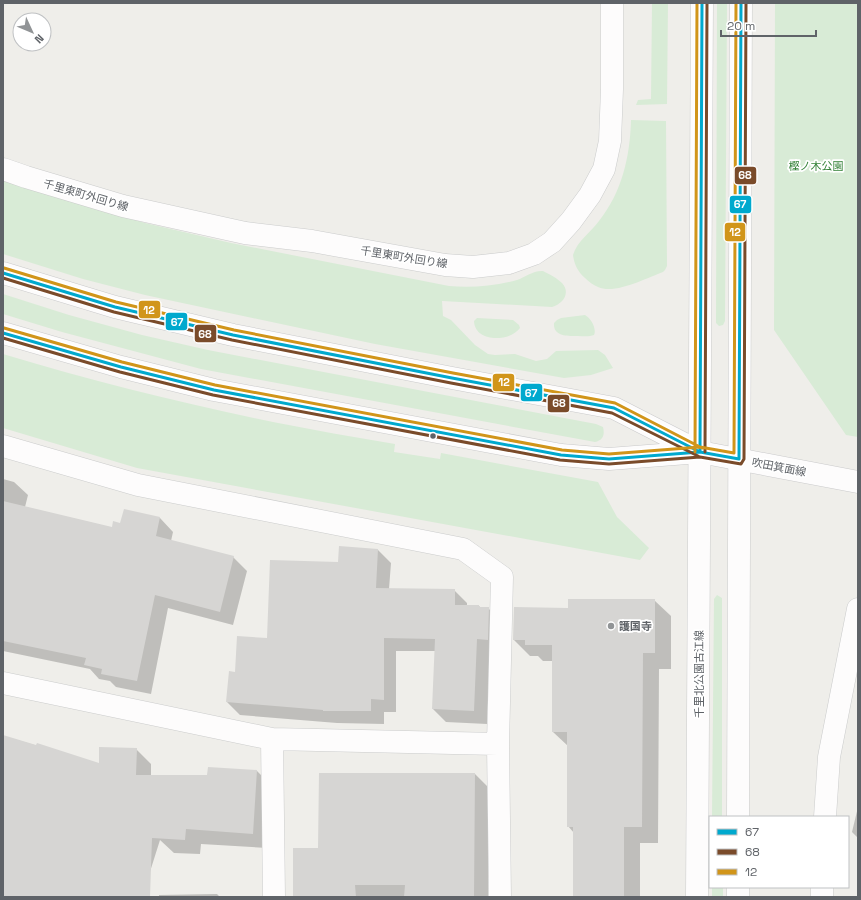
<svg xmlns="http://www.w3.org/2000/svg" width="861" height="900" viewBox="0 0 861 900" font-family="'Space Grotesk','Noto Sans JP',sans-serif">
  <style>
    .green { fill: #d8ebd6 }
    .shadow { fill: #0003 }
    .building { fill: #d6d5d3 }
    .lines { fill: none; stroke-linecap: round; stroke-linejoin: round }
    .minor-casing { stroke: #cbcccc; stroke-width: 23 }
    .tertiary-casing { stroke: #cbcccc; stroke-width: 23 }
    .secondary-casing { stroke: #cacacb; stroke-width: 23 }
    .minor { stroke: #fdfcfc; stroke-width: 22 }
    .tertiary { stroke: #fdfcfc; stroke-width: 22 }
    .secondary { stroke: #fdfcfc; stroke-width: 22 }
    .bus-1-casing { stroke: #fff; stroke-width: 6 }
    .bus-2-casing { stroke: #fff; stroke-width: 6 }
    .bus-3-casing { stroke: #fff; stroke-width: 6 }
    .bus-1 { stroke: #00a9ce; stroke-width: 3 }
    .bus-2 { stroke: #7a4b2a; stroke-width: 3 }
    .bus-3 { stroke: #d1951a; stroke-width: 3 }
    .bus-dot { fill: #5f6368; stroke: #fff; stroke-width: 1.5 }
    .poi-dot { fill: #919496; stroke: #fff; stroke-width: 1.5 }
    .labels { text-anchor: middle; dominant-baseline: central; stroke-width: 3.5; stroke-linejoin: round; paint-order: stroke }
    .park-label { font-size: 11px; fill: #348238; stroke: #fff }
    .street-label { font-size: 11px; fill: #5f6368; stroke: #fff }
    .poi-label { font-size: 11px; font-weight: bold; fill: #5f6368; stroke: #fff; text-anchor: start }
    .line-badge { stroke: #fff; stroke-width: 1.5 }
    .badge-label { font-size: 11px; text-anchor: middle; font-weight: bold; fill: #fff }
  </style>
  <rect width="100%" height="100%" fill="#efeeea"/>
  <path class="green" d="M652,3H668L667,104L636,105L638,100L651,99Z
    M717,3H727L725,321L723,325L719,326L716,323Z
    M775,3H858V437L846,435L774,330Z
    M631,120L666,121L667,266L665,270L663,272C646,278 615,295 598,287C593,285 589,282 585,278C578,272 574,264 573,255C577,241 591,232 599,221C622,192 630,157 631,120Z
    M3,179L145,223L231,243L449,286C472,288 494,286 517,280C525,277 534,270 543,271C549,274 557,278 562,283C571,293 563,304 552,307L442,301L443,316L451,320L475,345L488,354L495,355L515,354L536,361L547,359L556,351L598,350L605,355L613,368L591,375L564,378L375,344L145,295L83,279L3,254Z
    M3,294L69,315L142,335L208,350L596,424L603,427C605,435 603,440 595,442L201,369L62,332L3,314Z
    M585,315C591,318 597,329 594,335C589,337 583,336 578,336C568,336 553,337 554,323L557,320L561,318Z
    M477,318L513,320L519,325L520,328C510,342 475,343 474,321Z
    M3,354C92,381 182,403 273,422C313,430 354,437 395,444L394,452L440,459L441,453L598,482L617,517L649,548L640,560L137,468L3,428Z
    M717,595L722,598V817H712L714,599Z
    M712,887H723V897H712Z"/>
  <path class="shadow" d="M3,479L14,482L28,495L25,507L113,528L121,524L160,518L173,532L171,541L233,557L247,571L233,625L168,608L151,694L116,687L110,681L99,679L90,669L3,651Z
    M340,547L378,550L391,563L389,589L454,590L467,603V606H479L481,608H488L501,621L490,652L487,724L446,722L433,709L436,651H396V712H384V724L337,723L240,715L227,702L236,673L339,563Z
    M654,600L671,616V669H659L658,843H640V897H574V833L568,826V746L553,732V661H543L538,656H530L514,640L569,609Z
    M3,736L100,764L136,749L151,764V776H208L209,768L257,771L272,786L268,848L201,844L200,854L174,853L160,840L142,897H3Z
    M475,774L489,788L488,897H294L319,849Z
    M858,807V838L852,832Z
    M217,894L220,897H159V895Z"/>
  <path class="building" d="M3,501L112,527L113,521L120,523L124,509L160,517L156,536L234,556L220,612L155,595L137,681L101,674L102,669L84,665L86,658L3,641Z
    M339,546L378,549L376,588L455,589V605H479V607H489L488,640L477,639L474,711L432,709L435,639L384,638V700L371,699V711H323V710L226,702L229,671L235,672L237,636L267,638L270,560L338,562Z
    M568,599H655V653H643L642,827H624V897H573V827H567V732H552V645H525V640H513L514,607L568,608Z
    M3,735L36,745L37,743L99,763V747L137,748L136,775H207L208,767L257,770L253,834L186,829L185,840L152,838L150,897H3Z
    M319,773H475L474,897H404L405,885H355L356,897H293V848H318Z"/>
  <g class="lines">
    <defs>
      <path id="minor" d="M3,169L26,177L123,206L245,233L312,241L445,265L473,267L509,263L534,254L552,242L571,221L590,195L604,169L610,141L612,89V3
        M3,446L138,485L463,549L502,577L498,744L500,897
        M3,683L272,739L498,744
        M272,739L274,897
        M825,817L829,757L858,609
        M822,887V897"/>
      <path id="tertiary" d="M738,817L741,3
        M697,897L702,3
        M738,897V887"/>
      <path id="secondary" d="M3,273L115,307L233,335L452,378L614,408L700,452
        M3,333L121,367L214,390L561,455L609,459L700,452L858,482"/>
    </defs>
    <use href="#minor" class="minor-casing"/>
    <use href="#tertiary" class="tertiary-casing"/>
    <use href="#secondary" class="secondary-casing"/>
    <use href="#minor" class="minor"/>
    <use href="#tertiary" class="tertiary"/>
    <use href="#secondary" class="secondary"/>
    <defs>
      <path id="bus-1" d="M3,273L115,307L233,335L452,378L614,408L700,452
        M3,333L121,367L214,390L561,455L609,459L700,452L739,459L741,3
        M700,452L702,3"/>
      <path id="bus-2" d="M3,278L114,312L232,340L451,383L612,413L698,456
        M3,338L120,372L213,395L560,460L609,464L700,457L741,464L744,459L746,3
        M705,452L707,3"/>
      <path id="bus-3" d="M4,268L116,302L234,330L453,373L615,403L702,448
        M4,328L122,362L215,385L562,450L609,454L700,447L734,453L736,3
        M695,452L697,3"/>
    </defs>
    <use href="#bus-1" class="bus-1-casing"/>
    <use href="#bus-2" class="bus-2-casing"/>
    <use href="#bus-3" class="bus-3-casing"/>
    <use href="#bus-1" class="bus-1"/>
    <use href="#bus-2" class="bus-2"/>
    <use href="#bus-3" class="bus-3"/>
  </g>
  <circle class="bus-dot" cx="433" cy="436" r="3.5"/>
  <circle class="poi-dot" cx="611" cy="626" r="4"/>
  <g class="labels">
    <g class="park-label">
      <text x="816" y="166">樫ノ木公園</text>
    </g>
    <g class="street-label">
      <text transform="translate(86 195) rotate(16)">千里東町外回り線</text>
      <text transform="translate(404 257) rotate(9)">千里東町外回り線</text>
      <text transform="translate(779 467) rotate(11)">吹田箕面線</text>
      <text transform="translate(699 674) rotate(-90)">千里北公園古江線</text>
    </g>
    <g class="poi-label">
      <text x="619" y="626">護国寺</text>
    </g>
  </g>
  <g class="line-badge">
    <rect x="734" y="166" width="23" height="19" rx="4" fill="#7a4b2a"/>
    <rect x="729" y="195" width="23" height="19" rx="4" fill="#00a9ce"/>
    <rect x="724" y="222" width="22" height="20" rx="4" fill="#d1951a"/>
    <rect x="138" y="300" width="23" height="19" rx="4" fill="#d1951a"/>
    <rect x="165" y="312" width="23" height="19" rx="4" fill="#00a9ce"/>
    <rect x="194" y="324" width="23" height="19" rx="4" fill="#7a4b2a"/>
    <rect x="492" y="373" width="23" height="19" rx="4" fill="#d1951a"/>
    <rect x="520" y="383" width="23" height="19" rx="4" fill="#00a9ce"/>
    <rect x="547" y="394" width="23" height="19" rx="4" fill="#7a4b2a"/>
  </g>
  <g class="badge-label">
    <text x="745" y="179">68</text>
    <text x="740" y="208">67</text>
    <text x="735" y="236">12</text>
    <text x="149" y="314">12</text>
    <text x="177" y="326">67</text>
    <text x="205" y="338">68</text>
    <text x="504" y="386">12</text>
    <text x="531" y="397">67</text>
    <text x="559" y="407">68</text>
  </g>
  <rect width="861" height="900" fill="none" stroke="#5f6368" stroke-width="8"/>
  <rect x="709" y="816" width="140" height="72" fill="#ffffff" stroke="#bfc1c3"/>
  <rect x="717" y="829" width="20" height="6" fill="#00a9ce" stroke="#bfc1c3"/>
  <text x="745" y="836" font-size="12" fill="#5f6368">67</text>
  <rect x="717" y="849" width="20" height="6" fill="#7a4b2a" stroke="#bfc1c3"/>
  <text x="745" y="856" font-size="12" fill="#5f6368">68</text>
  <rect x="717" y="869" width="20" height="6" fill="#d1951a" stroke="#bfc1c3"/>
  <text x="745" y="876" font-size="12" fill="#5f6368">12</text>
  <g transform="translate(32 32) rotate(134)"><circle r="19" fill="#ffffff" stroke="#bfc1c3"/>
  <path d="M0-3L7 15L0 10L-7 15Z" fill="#919496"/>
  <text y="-6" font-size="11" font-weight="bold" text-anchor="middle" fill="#5f6368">N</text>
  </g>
  <path d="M721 30v6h95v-6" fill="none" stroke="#5f6368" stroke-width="2"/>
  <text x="727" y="30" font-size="12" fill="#5f6368" stroke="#ffffff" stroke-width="3" paint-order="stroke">20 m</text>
</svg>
